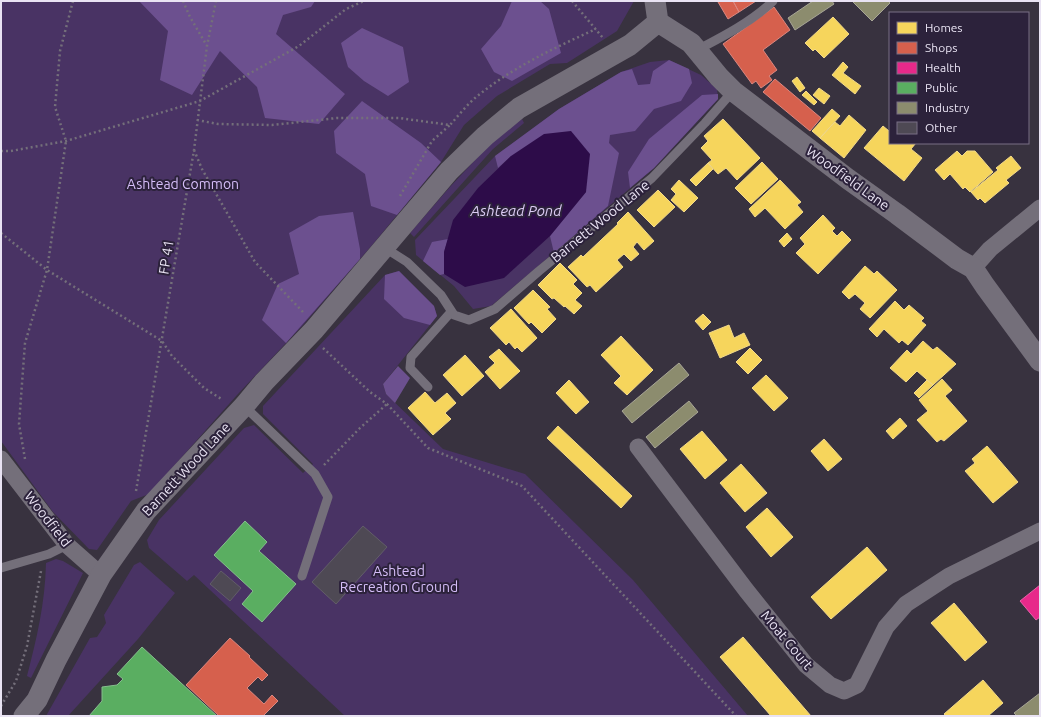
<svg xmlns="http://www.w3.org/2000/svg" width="1041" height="717" viewBox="0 0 1041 717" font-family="Ubuntu,sans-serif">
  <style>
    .green { fill: #493364 }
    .forest { fill: #6c508f }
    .water { fill: #2d0c49 }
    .homes { fill: #f6d55c; stroke: #f2d989 }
    .shops { fill: #d6604d; stroke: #dc877f }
    .health { fill: #e7298a; stroke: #e861aa }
    .public { fill: #5aae61; stroke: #85be8d }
    .industry { fill: #8c8c6e; stroke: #a8a696 }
    .building { fill: #4e4954; stroke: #625d69 }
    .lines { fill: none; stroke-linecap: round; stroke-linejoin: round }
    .path { stroke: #746f7a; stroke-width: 2.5; stroke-dasharray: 2 3; stroke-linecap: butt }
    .service { stroke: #746f7a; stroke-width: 9 }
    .minor { stroke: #746f7a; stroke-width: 17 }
    .tertiary { stroke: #746f7a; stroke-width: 21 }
    .labels { text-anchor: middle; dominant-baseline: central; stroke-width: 4; stroke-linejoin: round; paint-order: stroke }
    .street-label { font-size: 14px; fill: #e9e3f3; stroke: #2c223b }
    .park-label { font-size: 14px; fill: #d5bdf8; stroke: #2c223b }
    .water-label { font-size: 15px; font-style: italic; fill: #dcccf4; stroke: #2c223b }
  </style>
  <rect width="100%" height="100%" fill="#38323f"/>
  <path class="green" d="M1,1H634L617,31L567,63L550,64L497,96L464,125L441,162L373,244L303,325L237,395L149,494L131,501L97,550L89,549L53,512L1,441Z
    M669,60L701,75L717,89L718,99L654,168L491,306L473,309L454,286L416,255L415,240L495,156L559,109L621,72L650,62Z
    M522,119L524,123L493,149L414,237L410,233L449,188L490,144Z
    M399,271L434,306L437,316L383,384L386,394L443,449L525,474L633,580L748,716H345L194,575L187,581L149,548L147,540L159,520L244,428L254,425L303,473L313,464L263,414V406L385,275Z
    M56,559L63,561L83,573L31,678L27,676C37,637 45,604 46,563Z
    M140,562L175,593L138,639L68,716H46L90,638L97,637L106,623L104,615L134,565Z"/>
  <path class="forest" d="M139,1H315L311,7L283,15L276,34L345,94L319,124L265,118L257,87L220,51L192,95L160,80L168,31Z
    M512,1H540L549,9L561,53L512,81L494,72L481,49L501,26Z
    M362,28L403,47L409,82L388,96L364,81L348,67L341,43Z
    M669,60L689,69L692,83L681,101L654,109L635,131L610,135L609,143L619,153L608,206L554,253L550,236L586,192L511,156L498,168L495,156L559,109L621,72L632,69L638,85L650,84L653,71Z
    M718,94V99L654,168L630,188L628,172L649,139L702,95Z
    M362,101L421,143L441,162L397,215L371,206L365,174L336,153L334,131Z
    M353,212L360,249V259L286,343L262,320L278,284L299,274L289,233L319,216Z
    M448,239L444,252V274L440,275L423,261L432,242Z
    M399,271L434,306L437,316L430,325L404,318L384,299L385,275Z
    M398,366L410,378L395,403L386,394L383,384Z"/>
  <path class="water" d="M571,131L590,154L586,192L550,236L504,278L465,287L444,274V252L453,220L478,188L511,156L544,134Z"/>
  <path class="homes" d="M833,17L849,34L824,58L815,49L813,51L805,43Z
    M843,62L848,67L843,73L861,86L855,94L832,75Z
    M797,77L805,88L800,92L792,81Z
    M819,88L830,96L824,104L813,95Z
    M806,91L817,102L814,105L802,95Z
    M832,109L840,116L820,138L812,131Z
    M849,115L866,130L844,158L820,138L835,122L840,126Z
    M723,119L760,158L737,180L726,168L718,174L708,163L712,160L701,148L708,141L704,136Z
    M883,126L889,131L890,129V143H916L911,149L922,158L904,181L864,148Z
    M957,151L962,156L967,151H975L993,172L970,192L965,187L963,189L950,174L944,180L935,170Z
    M1011,156L1021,168L1006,180L1009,183L985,203L980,198L978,200L971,192L998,170L996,168Z
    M762,162L778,179L751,204L735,188Z
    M708,163L713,169L696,186L690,180Z
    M679,180L698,198L684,212L671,200L676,194L671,189Z
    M780,180L801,202L797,205L803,212L785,229L765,208L755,217L749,209Z
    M658,190L675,207L654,227L637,210Z
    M628,212L654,241L644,250L637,242L633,247L639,254L631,261L624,254L617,260L623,267L596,292L590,285L587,287L568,267L581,255L583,257L618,224L617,223Z
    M823,215L835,228L832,231L837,236L842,231L851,240L818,274L796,253L805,244L800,238Z
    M787,233L792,239L784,247L779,241Z
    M560,263L577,280L573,284L582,293L575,300L582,306L574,314L565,306L564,307L554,298L552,299L538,285Z
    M865,266L874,274L877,271L897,290L870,318L860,309L865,303L855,294L849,299L842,292Z
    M533,290L550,307L547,309L556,319L542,333L531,322L529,324L514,308Z
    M895,301L904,310L909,305L924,318L921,321L926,325L908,345L902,340L899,343L884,329L877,337L869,329Z
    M511,309L537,338L522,352L517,347L515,349L509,342L506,345L490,328Z
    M703,314L711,322L703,330L695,321Z
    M729,325L734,338L744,333L750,345L720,358L709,333Z
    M621,336L653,370L627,395L614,383L621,376L601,355Z
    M923,341L933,350L937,347L956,364L933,385L917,371L906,382L890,368L907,350L911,354Z
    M750,348L762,360L748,374L736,362Z
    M499,349L520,371L500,389L485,372L495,363L489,357Z
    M465,355L484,376L462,396L443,375Z
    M766,375L788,398L774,411L752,388Z
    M942,379L952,390L945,396L967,421L944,441L941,439L937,442L917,420L928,411L919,400Z
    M569,380L589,402L576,414L556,393Z
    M927,380L933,385L919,398L914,393Z
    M425,392L435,403L447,393L456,403L445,413L451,419L433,435L408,408Z
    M900,418L907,426L893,439L886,431Z
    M558,426L632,496L621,508L547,438Z
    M702,431L727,460L705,479L680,449Z
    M824,439L842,459L828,471L811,451Z
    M987,446L1018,482L993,503L965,471L975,463L972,459Z
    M741,464L767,493L745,512L720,483Z
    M767,508L793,537L771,557L746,527Z
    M867,547L887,570L831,619L811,597Z
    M954,603L987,642L965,661L931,623Z
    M743,637L811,716H771L720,657Z
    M983,680L1003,703L988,716H946L944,714Z"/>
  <path class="shops" d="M720,1H733L739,12L728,19L718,2Z
    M733,1H756L739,12Z
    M774,7L790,30L763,50L777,70L769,76L772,80L761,88L756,81L752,84L723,44Z
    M775,79L821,118L810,131L763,92Z
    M230,638L250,656L249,657L268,675L262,681L258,677L247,688L264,704L272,695L278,701L263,716H219L186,685Z"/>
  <path class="health" d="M1040,585V617L1036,620L1020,601Z"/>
  <path class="public" d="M245,521L267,542L259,551L296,584L262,622L242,604L253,591L214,555Z
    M142,647L217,716H89L102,701V687L117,685L123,679L117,674Z"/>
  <path class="industry" d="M813,1H832L834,4L795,30L788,18Z
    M852,1H888L890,3L872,21Z
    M679,363L689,375L632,423L622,411Z
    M689,401L698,412L655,448L646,437Z
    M1040,693V715L1038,716H1017L1014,713Z"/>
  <path class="building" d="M363,526L387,547L336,604L312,582Z
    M221,571L241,588L230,601L210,584Z"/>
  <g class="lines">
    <path class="path" d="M183,1L190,17L207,46
      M572,1L603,38
      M197,120L218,124L272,125L337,118H399L450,125C458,116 466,106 475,98C511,68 554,48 596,29
      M194,150L202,169L255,262L303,312
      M1,151H11L66,141L200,101L299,46L346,9L364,1
      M400,196L432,141L450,125
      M1,233L47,270L162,341L172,356L204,388L223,400
      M323,348L370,392L387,404L428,448L522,486L736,716
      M25,459L19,424L25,343L47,270L66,141L55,107L60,51L73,1
      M324,465L360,428L387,404
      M136,491L194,150L207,46L216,1
      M1,706L16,681L27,646L41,571"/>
    <path class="service" d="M697,50C722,37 753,21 773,1
      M385,248L407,262L441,295L454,315L469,320L495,309L539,271L652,178L705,123L733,91
      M428,387L410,368L411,357L451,312
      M244,406L315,474L328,497L302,576
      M1,568L49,554L67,545"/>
    <path class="minor" d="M973,268L990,249L1040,208
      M638,447L746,590L806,665L830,685L844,691L857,685L886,627L906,604L949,576L1040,531
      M1,459L67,545L101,575"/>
    <path class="tertiary" d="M655,1L658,22
      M658,22L691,43L719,77L733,91L848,179L897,214L957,259L973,268L985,286L1040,361
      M24,716L37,700L56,660L101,575L146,511L244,406L264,382L314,330L449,171L485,136L519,108L630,45L658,22"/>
  </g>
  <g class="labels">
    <g class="street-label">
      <text transform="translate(848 178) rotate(36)">Woodfield Lane</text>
      <text transform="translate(600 221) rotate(-39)">Barnett Wood Lane</text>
      <text transform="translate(166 257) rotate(-81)">FP 41</text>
      <text transform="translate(186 469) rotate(-47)">Barnett Wood Lane</text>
      <text transform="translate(48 519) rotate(52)">Woodfield</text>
      <text transform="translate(787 640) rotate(50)">Moat Court</text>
    </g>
    <g class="park-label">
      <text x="183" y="184">Ashtead Common</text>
      <text x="399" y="571">Ashtead<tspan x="399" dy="16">Recreation Ground</tspan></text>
    </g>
    <g class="water-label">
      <text x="516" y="210">Ashtead Pond</text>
    </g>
  </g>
  <rect width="1041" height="717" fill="none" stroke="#e9e3f3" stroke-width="4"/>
  <rect x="889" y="12" width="140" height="132" fill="#2c223b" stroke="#786f85"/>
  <rect x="897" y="22" width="20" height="12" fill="#f6d55c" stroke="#786f85"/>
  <text x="925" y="32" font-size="12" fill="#e9e3f3">Homes</text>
  <rect x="897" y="42" width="20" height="12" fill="#d6604d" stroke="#786f85"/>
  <text x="925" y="52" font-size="12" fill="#e9e3f3">Shops</text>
  <rect x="897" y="62" width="20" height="12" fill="#e7298a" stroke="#786f85"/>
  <text x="925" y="72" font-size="12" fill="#e9e3f3">Health</text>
  <rect x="897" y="82" width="20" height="12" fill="#5aae61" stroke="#786f85"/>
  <text x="925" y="92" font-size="12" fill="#e9e3f3">Public</text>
  <rect x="897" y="102" width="20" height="12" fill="#8c8c6e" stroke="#786f85"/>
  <text x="925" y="112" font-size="12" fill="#e9e3f3">Industry</text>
  <rect x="897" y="122" width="20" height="12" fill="#4e4954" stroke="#786f85"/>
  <text x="925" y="132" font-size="12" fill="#e9e3f3">Other</text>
</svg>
